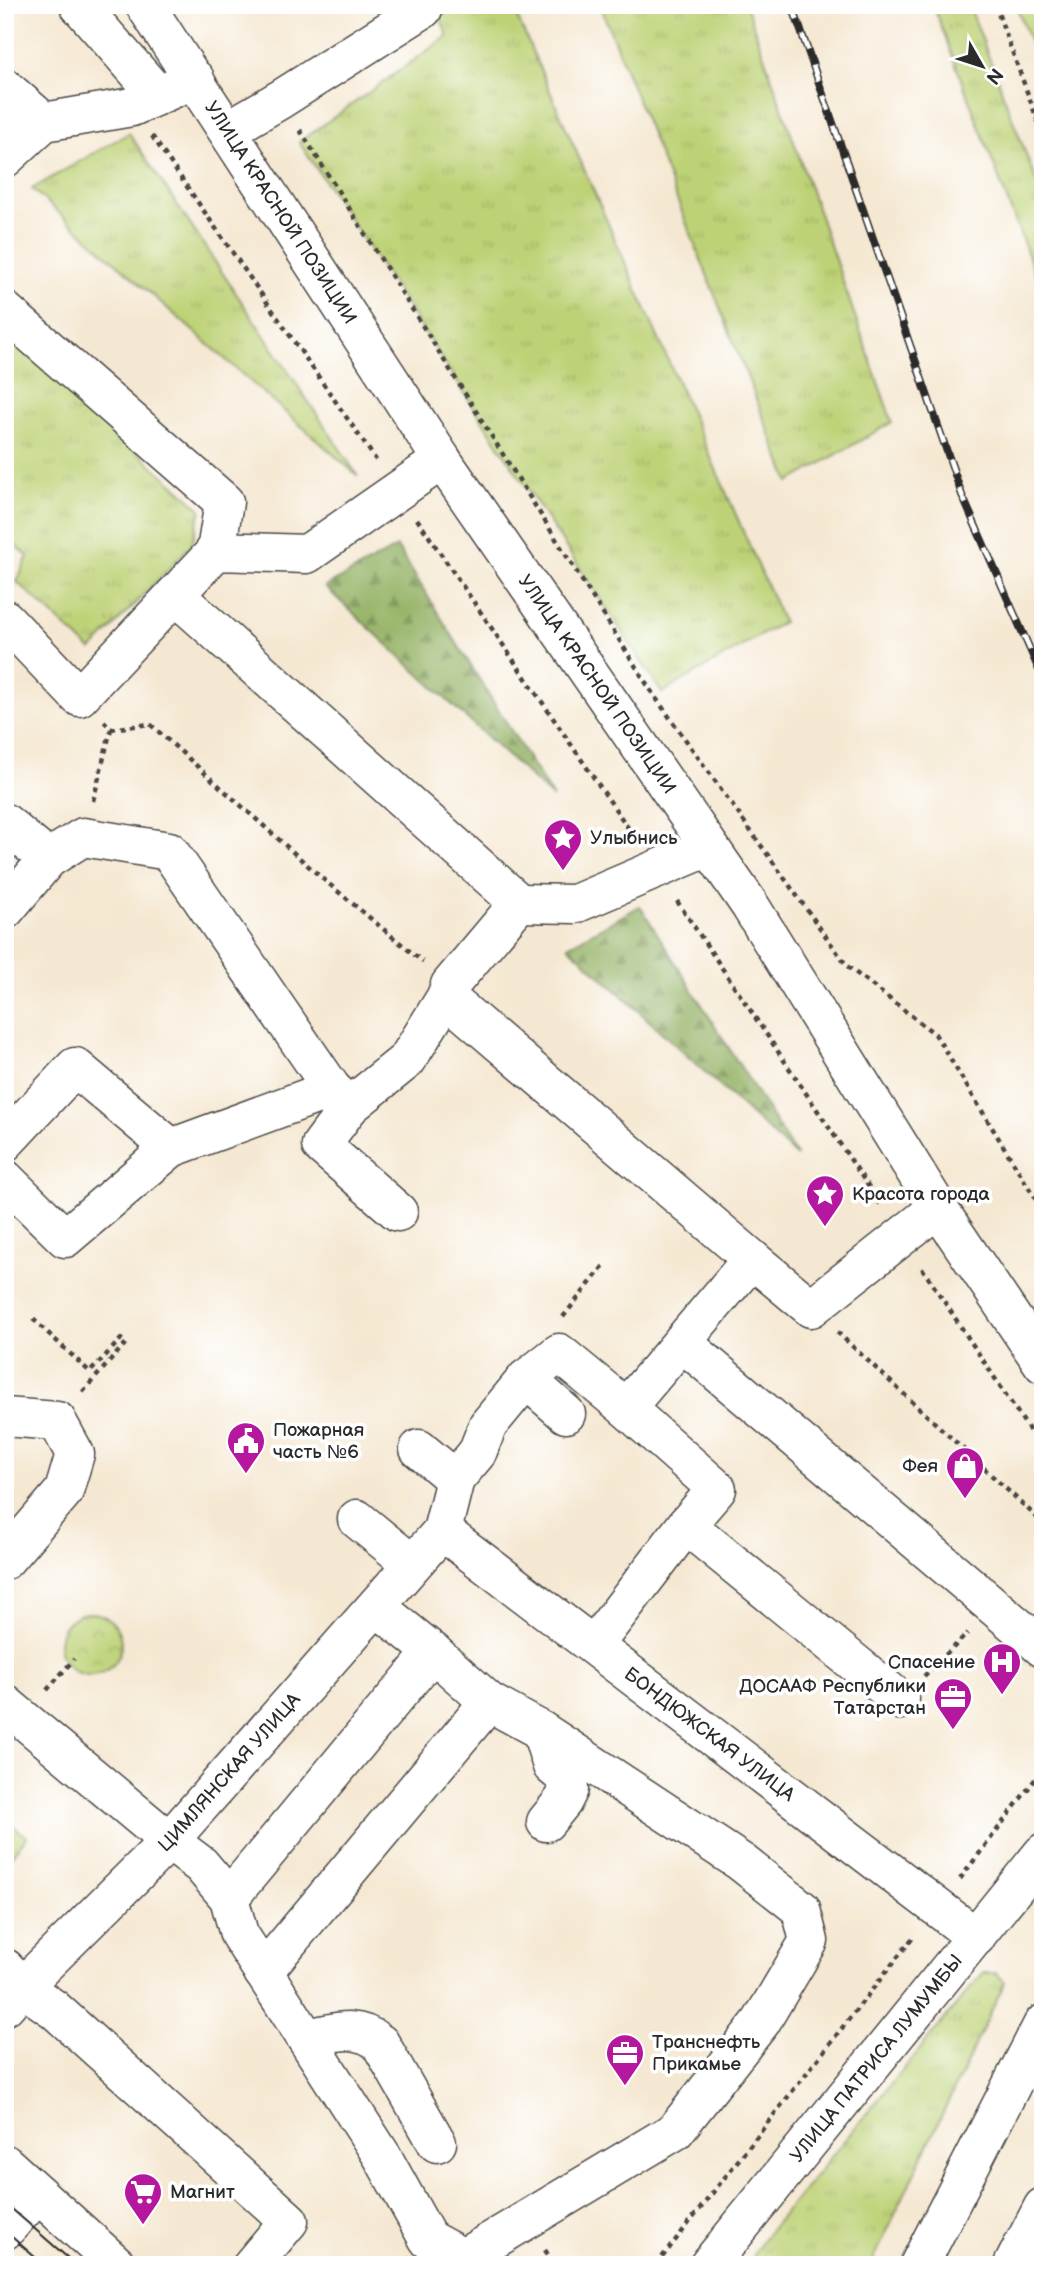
<svg xmlns="http://www.w3.org/2000/svg" width="1048" height="2270" viewBox="0 0 1048 2270" font-family="'Balsamiq Sans',sans-serif">
  <style>
    .grass { fill: url(#grass-tufts); stroke: #747e50; stroke-width: 2 }
    .forest { fill: url(#forest-firs); stroke: #607049; stroke-width: 2 }
    .park { fill: url(#park-crowns); stroke: #747e50; stroke-width: 2 }
    .lines { fill: none; stroke-linecap: round; stroke-linejoin: round }
    .minor-casing { stroke: #494744; stroke-width: 41 }
    .major-casing { stroke: #494744; stroke-width: 41 }
    .path { stroke: #494744; stroke-width: 4.5; stroke-dasharray: 5 5; stroke-linecap: butt }
    .minor { stroke: #fff; stroke-width: 38 }
    .major { stroke: #fff; stroke-width: 38 }
    .tram { stroke: #2b2b2b; stroke-width: 2 }
    .rail-casing { stroke: #2b2b2b; stroke-width: 8 }
    .rail { stroke: #fff; stroke-width: 5; stroke-dasharray: 16; stroke-linecap: butt }
    .labels { text-anchor: middle; dominant-baseline: central; stroke-width: 7; stroke-linejoin: round; paint-order: stroke }
    .street-label { font-size: 19px; fill: #2b2b2b; stroke: #fff }
    .poi-label { font-size: 19px; fill: #2b2b2b; stroke: #fff; text-anchor: start }
  </style>
  <defs>
    <pattern id="grass-tufts" width="24" height="20" patternUnits="userSpaceOnUse" patternTransform="scale(1.75)"><rect width="24" height="20" fill="#bdd276"/><path d="M3 7l-1-3M5 7V3M7 7l1-3M15 17l-1-3M17 17v-4M19 17l1-3" fill="none" stroke="#a3b466"/></pattern>
    <pattern id="forest-firs" width="22" height="20" patternUnits="userSpaceOnUse" patternTransform="scale(1.75)"><rect width="22" height="20" fill="#96b467"/><path d="M5 1l3.5 6h-7zM16 11l3.5 6h-7z" fill="#7b9355"/></pattern>
    <pattern id="park-crowns" width="20" height="18" patternUnits="userSpaceOnUse" patternTransform="scale(1.75)"><rect width="20" height="18" fill="#bdd276"/><path d="M2 6a3 3 0 1 1 6 0M12 15a3 3 0 1 1 6 0" fill="none" stroke="#a3b466"/></pattern>
  </defs>
  <rect width="100%" height="100%" fill="#fff"/>
  <filter id="ink" filterUnits="userSpaceOnUse"><feTurbulence type="fractalNoise" baseFrequency=".0143" numOctaves="2"/><feDisplacementMap in="SourceGraphic" scale="14" xChannelSelector="R" yChannelSelector="G"/><feConvolveMatrix kernelMatrix="1 2 1 2 8 2 1 2 1" color-interpolation-filters="sRGB"/></filter>
  <filter id="wash" filterUnits="userSpaceOnUse"><feTurbulence type="fractalNoise" baseFrequency=".00686" numOctaves="4" result="noise"/><feDisplacementMap in="SourceGraphic" scale="28" xChannelSelector="R" yChannelSelector="G"/><feGaussianBlur stdDeviation="1.57" result="paint"/><feColorMatrix in="noise" values="0 0 0 0 0 0 0 0 0 0 0 0 0 0 0 0 0 1.4 0 .05"/><feComposite in="paint" operator="in"/></filter>
  <g filter="url(#wash)">
    <rect width="100%" height="100%" fill="#f5e8d2"/>
    <path class="grass" d="M435,5H512L783,622L662,693L299,142L448,36Z
      M600,5H746L892,422L789,482Z
      M933,5H969L1043,199V294Z
      M1016,5H1043V77Z
      M129,133L358,476L32,189Z
      M5,334L201,509L192,544L91,650L17,582L28,556L5,537Z
      M983,1973H996L1005,1982L871,2265H751L753,2255L767,2234Z"/>
    <path class="forest" d="M397,547L553,798L325,587Z
      M640,906L797,1157L568,946Z"/>
    <path class="park" d="M59 1644a31 31 0 1 1 62 0a31 31 0 1 1-62 0Z
      M5,1819L27,1837L5,1863Z"/>
  </g>
  <g filter="url(#ink)">
    <g class="lines">
      <defs>
        <g id="minor">
          <path d="M79,5L158,95"/>
          <path id="s1" d="M145,5L442,460L749,904L938,1208L1043,1364"/>
          <path d="M5,88L44,122L132,107L195,79"/>
          <path d="M228,130L281,99L423,9L421,5"/>
          <path d="M5,158L44,122"/>
          <path d="M5,311L224,502L216,551"/>
          <path d="M175,595L519,903"/>
          <path d="M5,619L79,697L216,551L307,554L442,460"/>
          <path d="M5,823L48,859"/>
          <path d="M5,910L48,859L83,837L169,851L332,1089L350,1106L407,1060L446,997L450,985L519,903L575,904L709,847"/>
          <path d="M446,997L752,1259"/>
          <path d="M350,1106L321,1145L398,1212"/>
          <path d="M5,1142L75,1067L171,1148"/>
          <path d="M5,1179L65,1238L171,1148L332,1089"/>
          <path d="M683,1343L1043,1648"/>
          <path d="M526,1379L566,1414"/>
          <path d="M626,1408L717,1489L686,1525"/>
          <path d="M5,1417L57,1421L75,1454L64,1491L5,1560"/>
          <path d="M419,1449L455,1479"/>
          <path d="M357,1519L412,1564"/>
          <path id="s2" d="M442,1531L976,1937"/>
          <path d="M594,1645L686,1525L900,1700"/>
          <path d="M5,1704L169,1841L201,1865L229,1898L239,1934L382,2156L428,2239L463,2258L675,2131L761,2022L809,1941L801,1909L741,1862L542,1731L489,1702L433,1652L377,1607"/>
          <path d="M542,1734L552,1766L564,1776L569,1789L563,1801L546,1822"/>
          <path d="M229,1898L433,1652"/>
          <path d="M5,1968L22,1987L54,2009L289,2221L252,2265"/>
          <path d="M263,1972L489,1702"/>
          <path id="s3" d="M5,2006L22,1987L169,1841L442,1531L455,1479L477,1453L488,1425L526,1379L559,1353L626,1408L752,1259L811,1308L938,1208"/>
          <path d="M306,2038C335,2033 355,2023 380,2043L437,2143"/>
          <path d="M5,2230L38,2194"/>
        </g>
        <g id="major">
          <path d="M5,2164L117,2265"/>
          <path id="s4" d="M709,2265L1043,1853"/>
          <path d="M919,2265L1043,2024"/>
          <path d="M1013,2265L1043,2207"/>
        </g>
      </defs>
      <use href="#minor" class="minor-casing"/>
      <use href="#major" class="major-casing"/>
      <path class="path" d="M995,5L1043,135
        M300,130L653,694L847,966L935,1034L1043,1211
        M152,136L376,460
        M417,519L635,838
        M111,729L150,724L323,879L423,962
        M93,801L111,729L104,721
        M677,901L883,1208
        M922,1268L1043,1451
        M1043,1281L1040,1286L1043,1290
        M563,1317L606,1263
        M33,1319L90,1372L121,1339L126,1343L81,1394
        M837,1332L1043,1523
        M924,1676L968,1633
        M47,1690L74,1659
        M960,1879L1043,1769
        M545,2250L555,2265
        M153,2257L162,2265
        M656,2265L915,1935"/>
      <use href="#minor" class="minor"/>
      <use href="#major" class="major"/>
      <path class="tram" d="M5,2203L76,2265
        M5,2231L44,2265"/>
      <defs>
        <path id="rail" d="M792,5L962,495L1043,679"/>
      </defs>
      <use href="#rail" class="rail-casing"/>
      <use href="#rail" class="rail"/>
    </g>
  </g>
  <defs>
    <symbol id="sight-pin" viewBox="-11 -11 22 30"><path d="M0 17L-7.5 6A9.5 9.5 0 1 1 7.5 6Z" fill="#b5179e" stroke="#fff"/><path d="M0-6L1.8-2.2L6-1.7L2.9 1.2L3.7 5.4L0 3.3L-3.7 5.4L-2.9 1.2L-6-1.7L-1.8-2.2Z" fill="#fff"/></symbol>
    <symbol id="civic-pin" viewBox="-11 -11 22 30"><path d="M0 17L-7.5 6A9.5 9.5 0 1 1 7.5 6Z" fill="#b5179e" stroke="#fff"/><path d="M-.6-6.5H3V-4.5H.6V-3L4-1V1h2V6H-6V1h2V-1L-.6-3ZM-1.2 2.5V6h2.4V2.5Z" fill="#fff"/></symbol>
    <symbol id="shop-pin" viewBox="-11 -11 22 30"><path d="M0 17L-7.5 6A9.5 9.5 0 1 1 7.5 6Z" fill="#b5179e" stroke="#fff"/><path d="M-5-2.5h2.3a2.7 3.5 0 0 1 5.4 0H5L5.5 6h-11ZM-1.5-2.5h3a1.5 2.3 0 0 0-3 0Z" fill="#fff"/></symbol>
    <symbol id="hospital-pin" viewBox="-11 -11 22 30"><path d="M0 17L-7.5 6A9.5 9.5 0 1 1 7.5 6Z" fill="#b5179e" stroke="#fff"/><path d="M-5-5h3v3.5h4V-5h3V5h-3V1.5h-4V5h-3Z" fill="#fff"/></symbol>
    <symbol id="office-pin" viewBox="-11 -11 22 30"><path d="M0 17L-7.5 6A9.5 9.5 0 1 1 7.5 6Z" fill="#b5179e" stroke="#fff"/><path d="M-6-3h4V-5.5h4V-3h4V5H-6ZM-1-4.5V-3h2v-1.5ZM-6 0V1H6V0Z" fill="#fff"/></symbol>
    <symbol id="supermarket-pin" viewBox="-11 -11 22 30"><path d="M0 17L-7.5 6A9.5 9.5 0 1 1 7.5 6Z" fill="#b5179e" stroke="#fff"/><path d="M-6-5.5h2.5l.6 2H6L4.5 2H-2.5L-4.4-4H-6ZM-1.5 3.2a1.3 1.3 0 1 0 .1 0ZM3 3.2a1.3 1.3 0 1 0 .1 0Z" fill="#fff"/></symbol>
  </defs>
  <g fill-rule="evenodd">
    <use href="#sight-pin" x="541" y="816" width="44" height="60"/>
    <use href="#sight-pin" x="803" y="1172" width="44" height="60"/>
    <use href="#civic-pin" x="224" y="1419" width="44" height="60"/>
    <use href="#shop-pin" x="943" y="1444" width="44" height="60"/>
    <use href="#hospital-pin" x="980" y="1640" width="44" height="60"/>
    <use href="#office-pin" x="931" y="1675" width="44" height="60"/>
    <use href="#office-pin" x="603" y="2031" width="44" height="60"/>
    <use href="#supermarket-pin" x="121" y="2170" width="44" height="60"/>
  </g>
  <g class="labels">
    <g class="street-label">
      <text stroke="none"><textPath href="#s1" startOffset="248">УЛИЦА КРАСНОЙ ПОЗИЦИИ</textPath></text>
      <text stroke="none"><textPath href="#s1" startOffset="816">УЛИЦА КРАСНОЙ ПОЗИЦИИ</textPath></text>
      <text stroke="none"><textPath href="#s2" startOffset="336">БОНДЮЖСКАЯ УЛИЦА</textPath></text>
      <text stroke="none"><textPath href="#s3" startOffset="324">ЦИМЛЯНСКАЯ УЛИЦА</textPath></text>
      <text stroke="none"><textPath href="#s4" startOffset="266">УЛИЦА ПАТРИСА ЛУМУМБЫ</textPath></text>
    </g>
    <g class="poi-label">
      <text x="590" y="838">Улыбнись</text>
      <text x="852" y="1194">Красота города</text>
      <text x="273" y="1430">Пожарная<tspan x="273" dy="22">часть №6</tspan></text>
      <text x="938" y="1466" text-anchor="end">Фея</text>
      <text x="975" y="1662" text-anchor="end">Спасение</text>
      <text x="926" y="1686" text-anchor="end">ДОСААФ Республики<tspan x="926" dy="22">Татарстан</tspan></text>
      <text x="652" y="2042">Транснефть<tspan x="652" dy="22">Прикамье</tspan></text>
      <text x="170" y="2192">Магнит</text>
    </g>
  </g>
  <rect width="1048" height="2270" fill="none" stroke="#fff" stroke-width="28"/>
  <g transform="translate(982 66) rotate(129)" stroke="#ffffff" stroke-width="5" paint-order="stroke">
  <path d="M0-5L12 26L0 18L-12 26Z" fill="#2b2b2b"/>
  <text y="-10" font-size="19" font-weight="bold" text-anchor="middle" fill="#2b2b2b">N</text>
  </g>
</svg>
